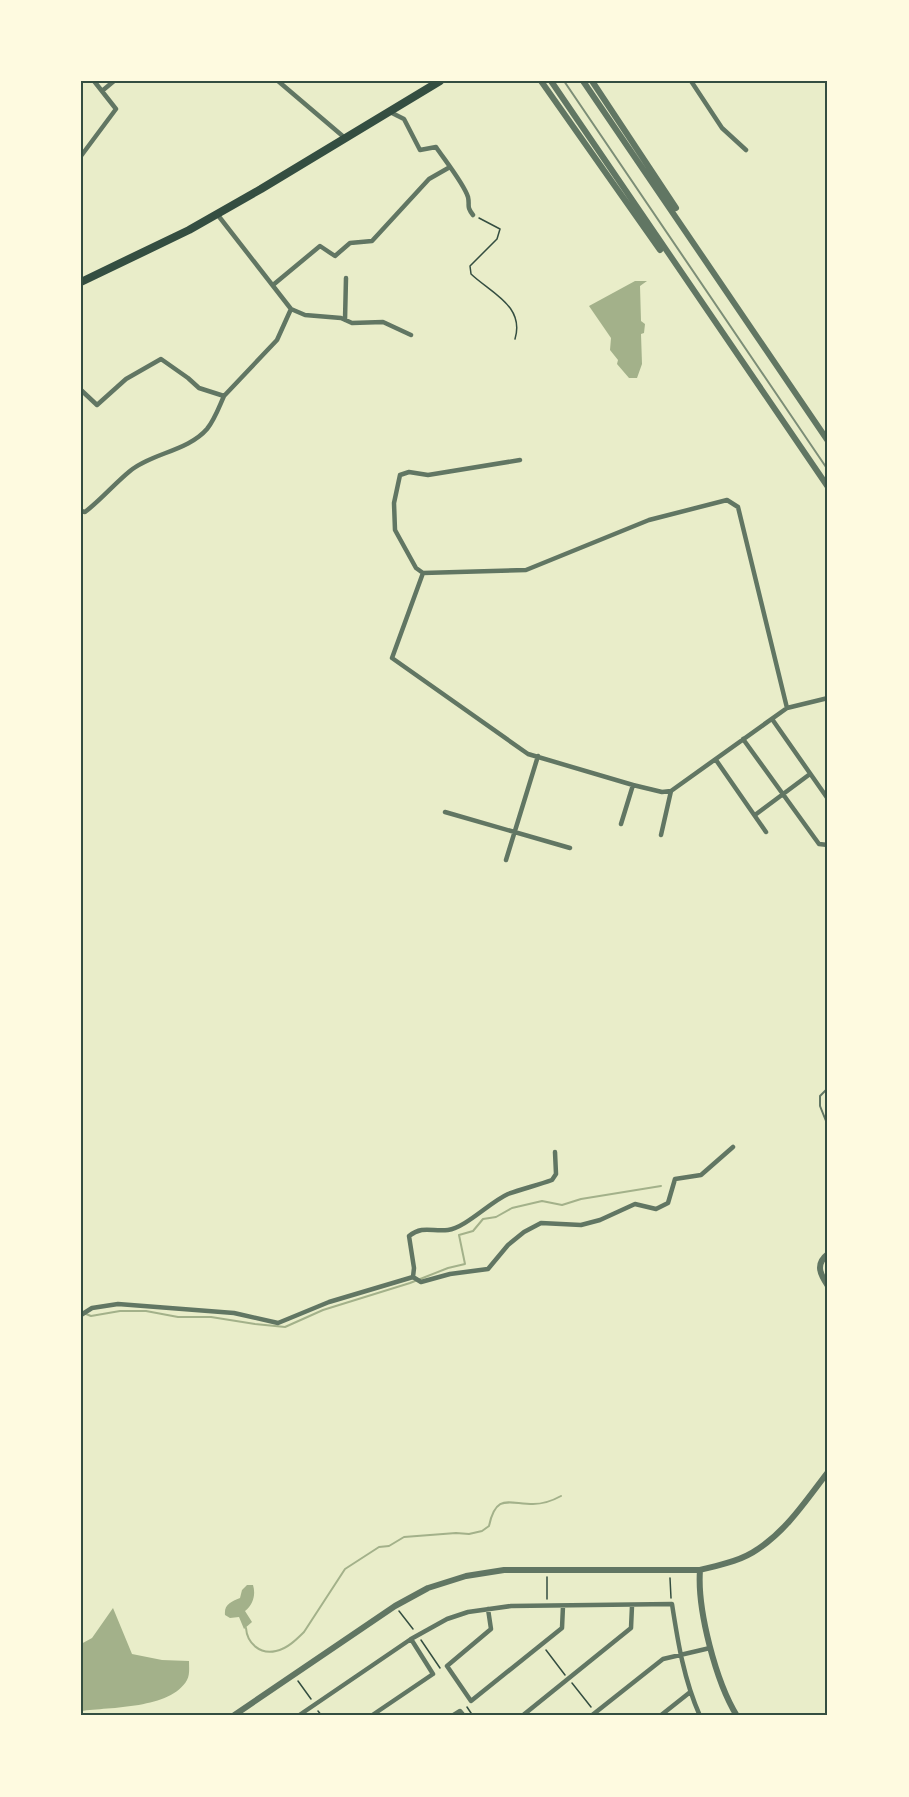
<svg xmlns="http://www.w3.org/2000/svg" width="909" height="1797" viewBox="0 0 909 1797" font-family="'Fira Sans',sans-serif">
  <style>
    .water { fill: #a3b18a }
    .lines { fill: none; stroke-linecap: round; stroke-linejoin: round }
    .stream { stroke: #a3b18a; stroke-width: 2 }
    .path { stroke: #344e41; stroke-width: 1.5 }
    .service { stroke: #617663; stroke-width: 2 }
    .minor { stroke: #617663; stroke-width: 4.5 }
    .tertiary { stroke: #617663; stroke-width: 6 }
    .primary { stroke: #344e41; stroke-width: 8 }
    .rail { stroke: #7c8e77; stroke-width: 2 }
    .neatline { fill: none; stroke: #344e41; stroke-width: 2 }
  </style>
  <rect width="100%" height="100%" fill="#e9edc9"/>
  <path class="water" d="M635,281H647L640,286L641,321L645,324L644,333L641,334L642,364L637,378H629L617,364L618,360L610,350L611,338L589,306Z
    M247,1585H253C256,1595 253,1605 245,1611L252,1622L244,1629L239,1617L230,1618L225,1615C224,1604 231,1602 240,1598L242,1590Z
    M113,1608L132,1654L162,1660L189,1661C189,1667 190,1675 187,1680C171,1709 110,1707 81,1711V1644L92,1638Z"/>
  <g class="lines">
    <path class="stream" d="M81,1312L91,1316L120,1311H146L178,1317H211L255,1324L285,1327L323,1310L410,1283L448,1268L465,1264L459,1235L473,1231L483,1219L496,1217L512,1208L542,1201L562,1205L581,1199L661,1186
      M246,1628C247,1643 260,1655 276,1651C287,1649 297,1639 304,1632L345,1569L379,1547L389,1546L404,1537L456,1533L469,1534L482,1531L489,1526C496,1493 509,1504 533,1504C544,1504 552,1501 561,1496"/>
    <path class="path" d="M479,218L500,229L497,239L470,266L471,274C491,293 525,306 515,339
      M547,1577V1599
      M670,1578L671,1598
      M399,1611L413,1629
      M421,1640L440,1668
      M546,1650L565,1675
      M298,1681L311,1699
      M572,1683L591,1707
      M467,1707L473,1716
      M318,1711L322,1716"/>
    <path class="service" d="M828,1088L820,1096V1106L828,1126"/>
    <path class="minor" d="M278,81L345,138
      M691,81L722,128L746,150
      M102,91L114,81
      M390,112L404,119L420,150L436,147C444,159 464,184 468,197C470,206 466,206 473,215
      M81,156L116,109L94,81
      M217,214L291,309L305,315L341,318L352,323L383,322L411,335
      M273,285L320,246L335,256L350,243L372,241L429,179L450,167
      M345,320L346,278
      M81,390L97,405L126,379L161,359L188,378L199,388L224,396C219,407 215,419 207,429C188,451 152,453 130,471C114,484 101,500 85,512L81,511
      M224,396L277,340L291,309
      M520,460L428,475L409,472L400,475L394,503L395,530L416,568L423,573L526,570L649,520L727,500L738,507L787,708
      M423,573L392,658L528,754L633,785L662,792L671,791L787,708L828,698
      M772,719L828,799
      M743,739L819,844L828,845
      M716,760L766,832
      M445,812L570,848
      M755,815L810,774
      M621,824L633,785
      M661,835L671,791
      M506,860L538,756
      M413,1277L414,1268L409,1236C423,1225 432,1232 448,1230C465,1228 490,1202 508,1194C522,1189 538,1185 552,1180L556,1174L555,1152
      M81,1315L92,1308L118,1304L234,1313L278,1323L329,1302L413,1277L421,1282L450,1274L488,1269L508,1245L524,1232L541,1223L581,1225L600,1220L635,1204L656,1209L668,1203L675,1179L701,1175L733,1147
      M488,1609L491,1629L447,1666L471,1701L562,1628L563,1606
      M298,1716L411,1639L447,1619L468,1612L511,1606L672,1604C678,1643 684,1680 700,1716
      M371,1716L433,1674L411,1639
      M452,1716L460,1711L464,1716
      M522,1716L631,1628L632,1606
      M591,1716L663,1659L710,1648
      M660,1716L689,1693"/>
    <path class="tertiary" d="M541,81L660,250
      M551,81L828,487
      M583,81L828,441
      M592,81L676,208
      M828,1254C815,1264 820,1274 828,1286
      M700,1570C697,1610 716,1682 737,1716
      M233,1716L395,1606L428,1588L466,1576L504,1570H700C720,1565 741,1561 758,1549C787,1530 807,1499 828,1472"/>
    <path class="primary" d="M81,282L189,230L261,189L440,81"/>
    <path class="rail" d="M564,81L828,470"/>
  </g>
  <rect width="909" height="1797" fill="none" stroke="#fefae0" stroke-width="165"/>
  <rect x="82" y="82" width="744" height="1632" class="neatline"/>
</svg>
